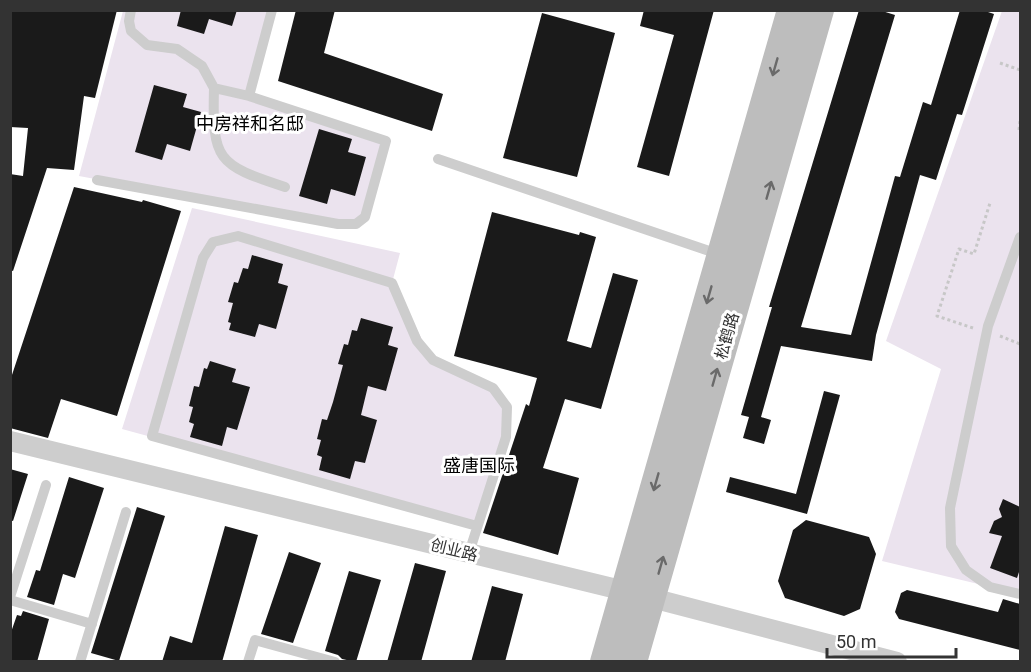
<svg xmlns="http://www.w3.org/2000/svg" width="1031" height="672" viewBox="0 0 1031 672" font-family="Roboto,'Noto Sans SC',sans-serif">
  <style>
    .green { fill: #ebe3ee }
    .building { fill: #1a1a1a }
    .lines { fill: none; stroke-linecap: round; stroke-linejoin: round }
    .path { stroke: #c7c7c7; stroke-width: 3; stroke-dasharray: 3 3; stroke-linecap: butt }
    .service { stroke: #cdcdcd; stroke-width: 10 }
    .minor { stroke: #cdcdcd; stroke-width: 20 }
    .secondary { stroke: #bdbdbd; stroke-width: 28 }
    .oneway { stroke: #6a6a6a }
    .labels { text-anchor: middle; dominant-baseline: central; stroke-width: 6; stroke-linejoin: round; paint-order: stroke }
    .street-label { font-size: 16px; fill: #333; stroke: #fff }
    .neighbourhood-label { font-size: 18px; fill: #000; stroke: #fff }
  </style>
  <rect width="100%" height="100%" fill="#fff"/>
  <path class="green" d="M123,11H272L249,96L386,141L365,217L337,224L79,176Z
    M1002,11H1020V594L882,561L941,369L886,341Z
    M192,208L400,253L392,283L433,360L493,388L507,407L506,437L477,526L122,429Z"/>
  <path class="building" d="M10,10H117L95,98L84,96L74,170L47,168L13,271L10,270V174L23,176L28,128L10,127Z
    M181,10H237L232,26L209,19L204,34L177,26Z
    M296,10H335L324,53L443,94L432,131L278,81Z
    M644,10H714L669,176L637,167L674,35L640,26Z
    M859,10H879L895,15L801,327L851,335L895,176L900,177L923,102L931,105L960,10H982L994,14L962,115L957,114L936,180L920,175L876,335L872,361L781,346L761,417L771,420L764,444L743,438L749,417L741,415L772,307H769Z
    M542,13L615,33L577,177L503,158Z
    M154,85L187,94L183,107L201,112L190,151L167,144L162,160L135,152Z
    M319,129L352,139L348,152L366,157L355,196L331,189L327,204L299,196Z
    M74,187L142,202L143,200L181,211L117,416L61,399L48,438L10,428V381Z
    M492,212L579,235L580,232L596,237L567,341L591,348L613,273L638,280L601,409L565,399L543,468L579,478L558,555L483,533L526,404L529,406L537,378L454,356Z
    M252,255L283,264L278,283L288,286L276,329L259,324L255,337L229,330L231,323L228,322L233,303L228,302L234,282L238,283L243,268L248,269Z
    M361,318L393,327L388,345L398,348L386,391L368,386L361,415L377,420L365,463L355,461L350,479L319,470L322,457L317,455L321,440L317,439L322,419L327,420L333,402L343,365L338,364L344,344L348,345L352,330L357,331Z
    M210,361L236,369L232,382L250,387L237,430L227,427L222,446L190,437L194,424L189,422L193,407L189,406L194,386L199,387L204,368L207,369Z
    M824,391L840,395L807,514L726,492L730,477L796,494Z
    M10,469L28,474L13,521L10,520Z
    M69,477L104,488L75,578L63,574L54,605L27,597L36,570L40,571Z
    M1003,499L1020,507V569L1017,578L990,568L1002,536L989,533L994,521L1002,517L999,509Z
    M137,507L165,516L119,661L91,653Z
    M806,520L869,537L876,554L860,609L844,616L785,598L778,581L793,530Z
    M225,526L258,535L222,662H162L170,636L192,643Z
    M289,552L321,563L293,643L261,634Z
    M415,563L446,571L421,662H387Z
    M349,571L381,580L356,662L342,659L338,655L325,651Z
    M492,586L523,594L505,662H471Z
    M907,590L998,612L1003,599L1020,604V650L899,619L895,612L901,593Z
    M23,611L49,619L37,662H10V635L17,615L21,616Z"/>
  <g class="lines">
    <path class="path" d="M1000,63L1020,70
      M1019,130L1020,121
      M973,328L937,316L959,249L974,254L990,203
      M1000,336L1020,344"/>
    <path class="service" d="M131,10L129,21L131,31L147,45L177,49L202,66L214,88L249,96
      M214,88C212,160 217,165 285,187
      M438,159L721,255
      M97,180L338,224H356L365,217L386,141L249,96L272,10
      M1020,237L988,326L950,508L951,546L966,570L990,587L1020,594
      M469,553L506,437L507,407L493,388L433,360L417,341L392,283L238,236L213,242L203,258L152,436L477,526
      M10,597L46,485
      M10,600L92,624
      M80,662L126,512
      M248,662L255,640L335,662"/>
    <path class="minor" d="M10,441L625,591L897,662"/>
    <path class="secondary" d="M604,662L791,10
      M633,662L820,10"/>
  </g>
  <defs><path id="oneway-shaft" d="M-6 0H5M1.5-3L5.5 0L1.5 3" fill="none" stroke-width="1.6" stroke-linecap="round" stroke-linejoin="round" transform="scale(1.5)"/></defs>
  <g class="oneway">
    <use href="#oneway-shaft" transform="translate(775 67) rotate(106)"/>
    <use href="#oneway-shaft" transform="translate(769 190) rotate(-74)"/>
    <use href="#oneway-shaft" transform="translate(709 295) rotate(106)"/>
    <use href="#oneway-shaft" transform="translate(715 377) rotate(-74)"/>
    <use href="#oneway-shaft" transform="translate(656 482) rotate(106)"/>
    <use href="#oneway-shaft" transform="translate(661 565) rotate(-74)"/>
  </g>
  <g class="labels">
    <g class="street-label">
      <text transform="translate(727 336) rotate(-74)">松鹤路</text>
      <text transform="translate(454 550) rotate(14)">创业路</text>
    </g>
    <g class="neighbourhood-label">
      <text x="250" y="123">中房祥和名邸</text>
      <text x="479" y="465">盛唐国际</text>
    </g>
  </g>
  <rect width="1031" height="672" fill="none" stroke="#333333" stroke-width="24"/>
  <path d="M827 648v9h129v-9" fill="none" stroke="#333333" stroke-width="3"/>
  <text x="836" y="648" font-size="18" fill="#333333" stroke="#ffffff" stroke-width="4.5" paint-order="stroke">50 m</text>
</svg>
